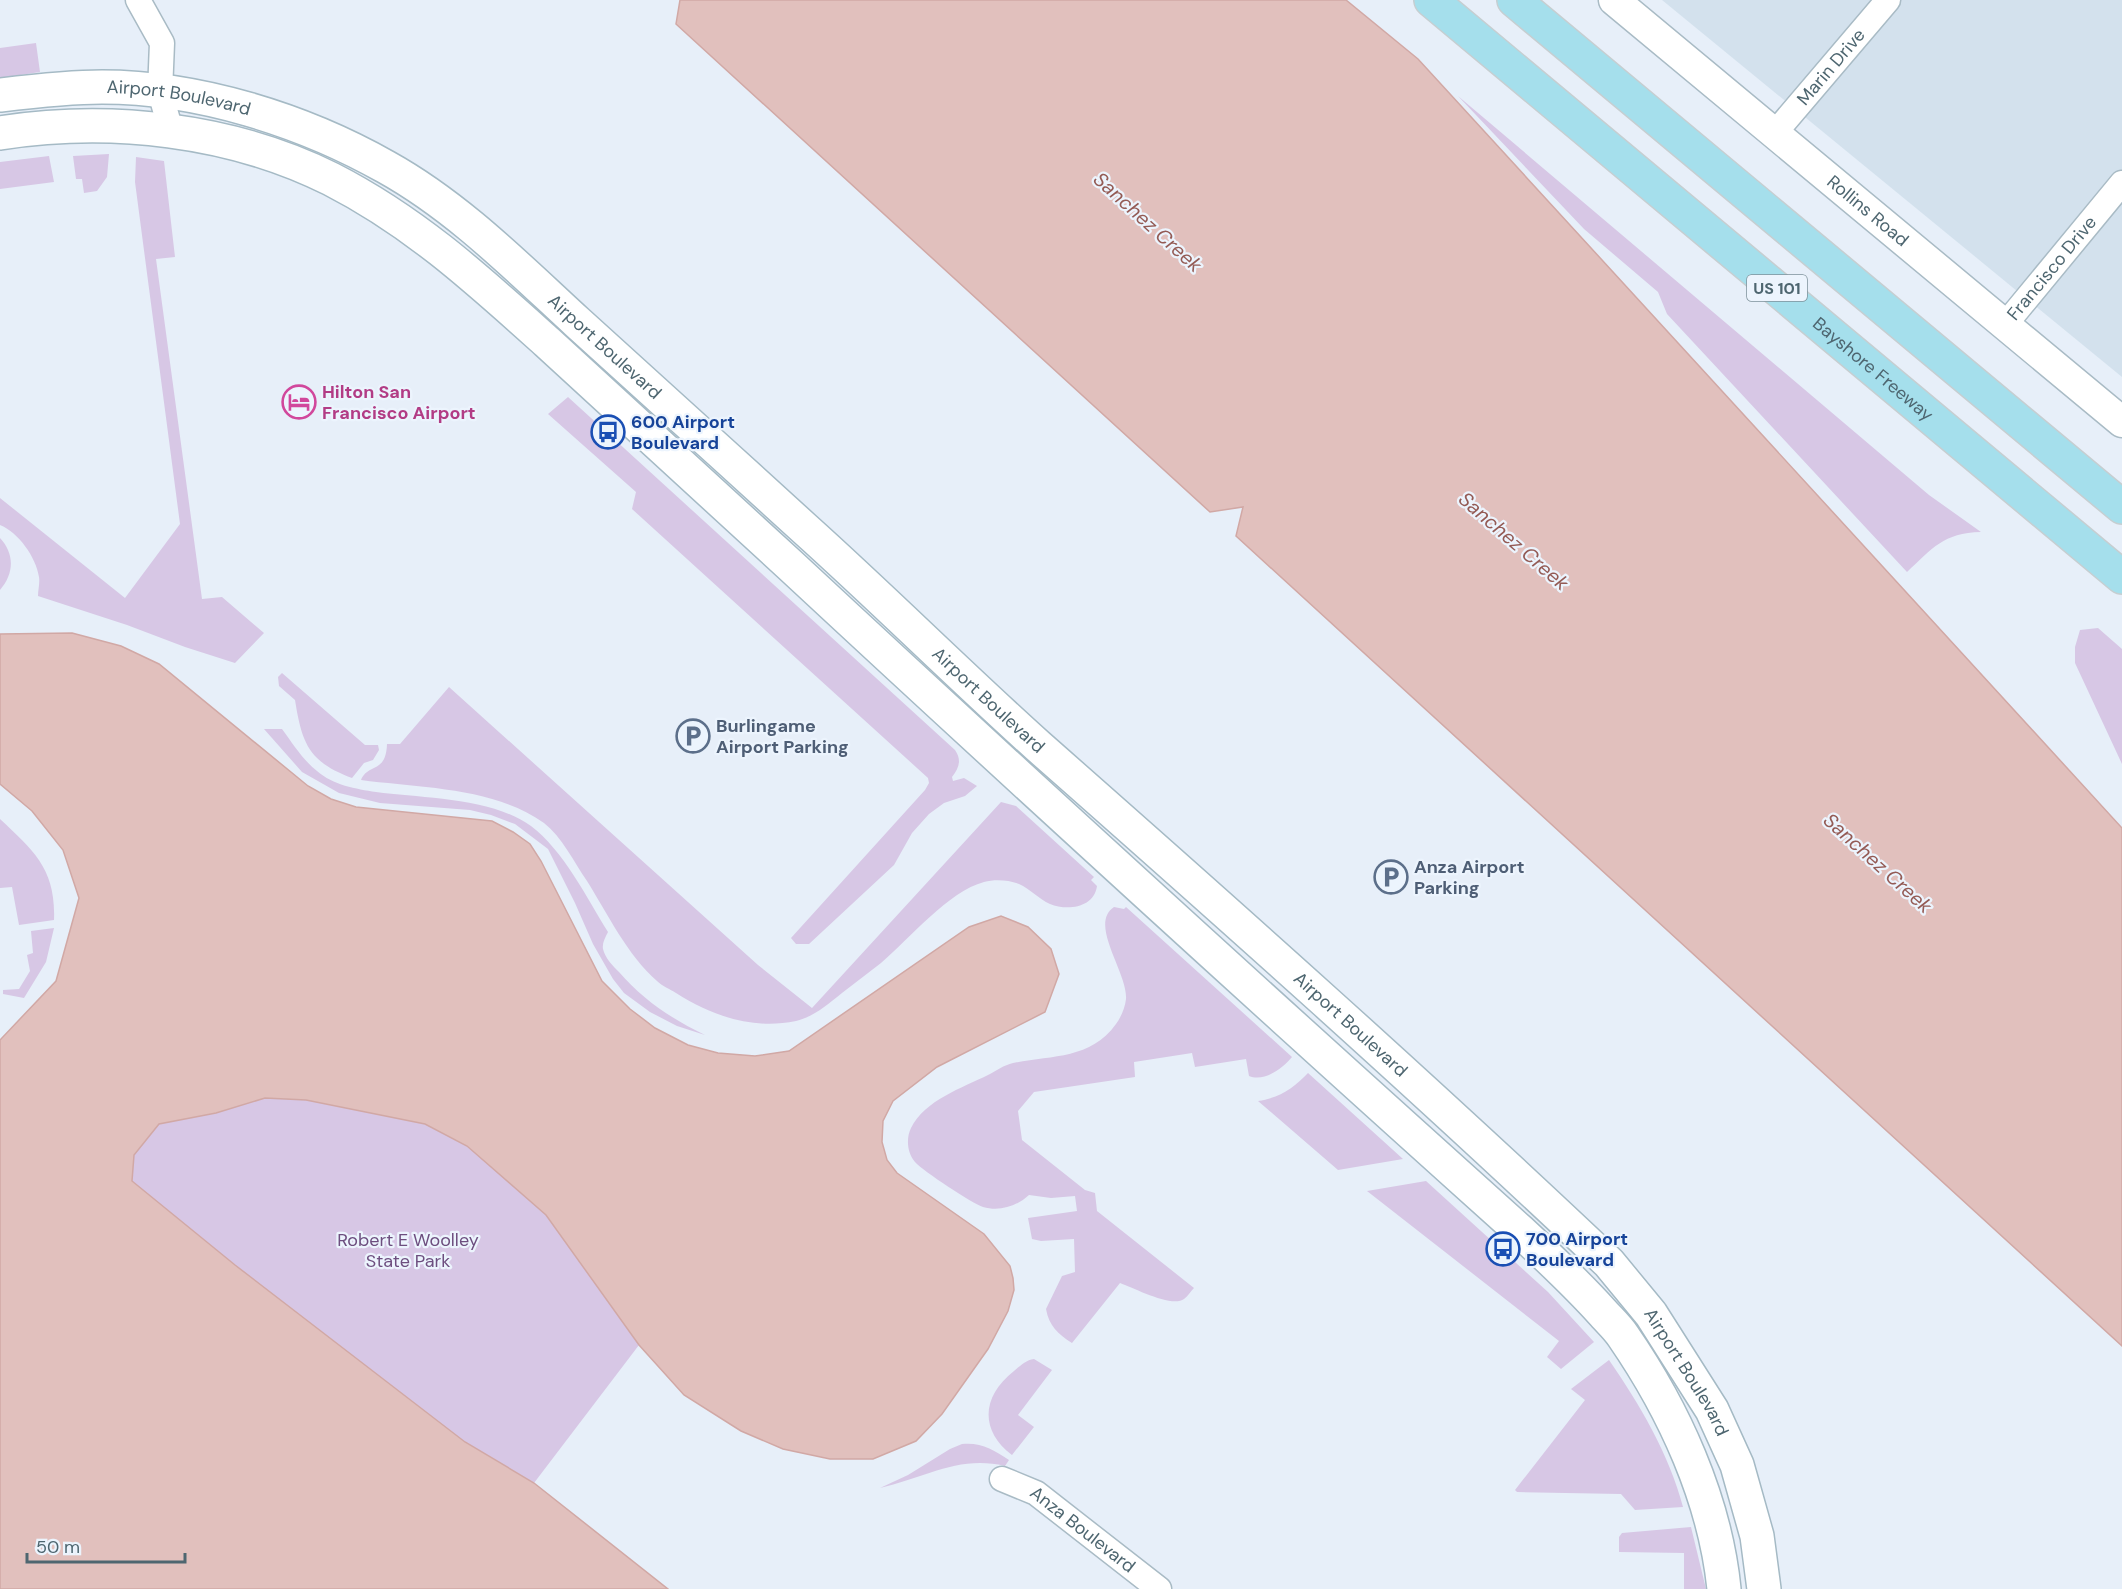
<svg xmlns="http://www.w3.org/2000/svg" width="2122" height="1589" viewBox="0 0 2122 1589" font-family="'DM Sans',sans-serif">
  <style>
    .residential { fill: #d3e1ed }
    .green { fill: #d7c7e5 }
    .water { fill: #e1c0bd; stroke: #d1a8a5; stroke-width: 1.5 }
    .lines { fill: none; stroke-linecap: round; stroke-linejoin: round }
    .minor-casing { stroke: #a9bbc5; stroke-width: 27 }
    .tertiary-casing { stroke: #a9bbc5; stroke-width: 33 }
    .secondary-casing { stroke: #a5bac5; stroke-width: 36 }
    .motorway-casing { stroke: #c6ced1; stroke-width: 36 }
    .minor { stroke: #fff; stroke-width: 24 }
    .tertiary { stroke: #fff; stroke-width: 30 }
    .secondary { stroke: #fff; stroke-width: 33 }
    .motorway { stroke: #a5dfec; stroke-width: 33 }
    .labels { text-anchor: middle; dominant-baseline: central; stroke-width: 4.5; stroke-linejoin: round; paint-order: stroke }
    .shield { fill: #ecf4fd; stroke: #7d919a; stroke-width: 1.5 }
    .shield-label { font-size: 16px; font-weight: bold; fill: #4e6670 }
    .street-label { font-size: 18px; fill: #4e6670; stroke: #ecf4fd }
    .hotel-label { font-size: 18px; font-weight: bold; fill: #b23c85; stroke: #ecf4fd; text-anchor: start }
    .transit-label { font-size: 18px; font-weight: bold; fill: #164399; stroke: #ecf4fd; text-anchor: start }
    .service-label { font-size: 18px; font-weight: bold; fill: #4e5e75; stroke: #ecf4fd; text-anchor: start }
    .park-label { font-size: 18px; fill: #6d4e7f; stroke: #ecf4fd }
    .water-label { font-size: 20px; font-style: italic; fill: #945b55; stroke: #ecf4fd }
  </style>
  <rect width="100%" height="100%" fill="#e7eff9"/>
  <path class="residential" d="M1662,0H2122V377Z"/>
  <path class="green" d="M36,43L40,72L0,78V48Z
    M1458,96L1929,495L1981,532C1943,533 1933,548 1907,572L1667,314L1658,292L1584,229Z
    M109,154L107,177L97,191L84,193L82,179H76L73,156Z
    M49,156L54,182L0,189V162Z
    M136,157L164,161L175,257L156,259L202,599L222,597L264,633L235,663L185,647L127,625L38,596C38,590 40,583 39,577C36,557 18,532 0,525V498L125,598L180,524L135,182Z
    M568,397L955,750C962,760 959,768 952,777L953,781L964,778L977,786L965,796L944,803L929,814L912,833L894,865L809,944H796L791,938L925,790L929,783L928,778L632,509L636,492L548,414Z
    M0,538C15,554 14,574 0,590Z
    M2098,628L2122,649V764L2075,663V647L2080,630Z
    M282,673L365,745H378L379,750L373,760L364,763L352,778C309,762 302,744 295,700L279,686L278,677Z
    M449,687L758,965L812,1008L1001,802L1016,806L1094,877L1091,880L1097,886C1094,908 1067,911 1050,904C1039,899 1030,889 1019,884C1009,880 995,879 984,882C949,891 909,939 881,963C868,973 855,983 842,993C827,1005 815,1016 796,1021C753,1030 712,1016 676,993C670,989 662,986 657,981C628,956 607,913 587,881C574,862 562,837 544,823C494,787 420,788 361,780C368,763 386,774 387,744H400Z
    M264,729H282C293,744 303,760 317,771C333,785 356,789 376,792C422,798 493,798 531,826C563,850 587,898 608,932C605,938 602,943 603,949C605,958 613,966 619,972C643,1000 672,1019 705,1035L677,1026L650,1012L624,993L613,979L593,944L575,903L548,849L515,824L491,815L470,810L380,803L339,793L302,772Z
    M0,819C34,851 56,869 54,920L19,925L12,887L0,888Z
    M1114,907L1124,909L1126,907L1292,1057C1282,1069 1264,1082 1249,1076L1246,1059L1195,1067L1192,1053L1134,1062L1135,1077L1034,1092L1018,1111L1022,1140L1085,1190L1095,1193L1097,1211L1194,1288C1191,1291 1188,1296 1184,1299C1172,1308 1134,1288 1120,1283L1072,1343C1058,1334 1049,1326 1046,1309L1062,1276L1075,1272L1074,1239L1041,1241L1032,1239L1028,1218L1077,1211L1075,1196L1051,1198L1029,1195C1017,1206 1000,1212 983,1207C973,1204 923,1171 915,1162C907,1153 906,1138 911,1128C925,1100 962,1088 988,1075C996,1071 1004,1065 1013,1063C1051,1055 1090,1060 1116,1024C1121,1017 1125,1008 1126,999C1128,973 1088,924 1114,907Z
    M54,928L46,962L24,998L3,994V990L19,989L30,971L27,955L33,953L31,931Z
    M1308,1073L1403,1159L1338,1170L1258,1101C1279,1098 1294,1088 1308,1073Z
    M264,1098L306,1100L425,1124L467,1146L546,1215L639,1345L534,1483L465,1442L235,1265L132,1181L134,1155L159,1124L216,1113Z
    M1426,1181L1548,1292L1594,1342L1561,1369L1547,1357L1559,1341L1367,1191Z
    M1034,1359L1052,1370L1018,1415L1034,1427L1012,1455C979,1430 982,1396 1014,1371C1020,1366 1026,1360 1034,1359Z
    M1609,1360C1640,1405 1669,1454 1683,1507L1635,1510L1621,1494L1517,1492L1515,1490L1585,1400L1571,1389Z
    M962,1444C981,1442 994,1450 1009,1460L1005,1466C958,1455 925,1478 880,1488L908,1475L950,1449Z
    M1691,1527L1706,1589H1684V1553L1619,1552V1537L1622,1533Z"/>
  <path class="water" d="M680,0H1346L1418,59L2122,828V1346L1236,536L1243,507L1210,512L676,24Z
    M72,633L121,646L159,664L308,786L331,799L356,807L492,821L513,832L530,844L541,861L602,981L630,1009L655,1028L688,1045L718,1053L755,1056L789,1051L969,927L1001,916L1028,927L1051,949L1059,974L1045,1012L937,1067L893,1101L883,1121L882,1142L887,1160L897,1173L984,1234L1010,1266L1013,1278L1014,1290L1008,1311L988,1349L942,1414L916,1441L873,1459H830L783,1449L741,1431L684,1395L639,1345L546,1215L467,1146L425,1124L306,1100L265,1098L216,1113L159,1124L134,1155L132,1181L235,1265L465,1442L534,1483L668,1589H0V1040L56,981L79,898L63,850L32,811L0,784V634Z"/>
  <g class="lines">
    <defs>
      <g id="minor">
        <path d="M138,0L162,43L160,92L171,131"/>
        <path id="s1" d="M1774,134L1888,0"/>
        <path id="s2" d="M2004,326L2122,183"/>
        <path id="s3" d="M1002,1479L1036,1493L1159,1589"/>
      </g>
      <g id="tertiary">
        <path id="s4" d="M1614,0L2122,422"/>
      </g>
      <g id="secondary">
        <path id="s5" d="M0,95C34,91 68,87 102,87C198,87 303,120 386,167C458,207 517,267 577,322C654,391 729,460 805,529C884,600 959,675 1038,746C1231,916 1423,1087 1609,1263L1651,1314L1712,1410L1737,1465L1757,1536L1764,1589"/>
        <path d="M0,133C110,116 231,129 331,179C415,222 478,280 547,342C628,416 709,490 790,565C1031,789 1275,1011 1520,1231C1548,1257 1576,1283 1602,1312C1609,1320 1617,1327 1623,1336C1674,1410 1715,1499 1724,1589"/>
      </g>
      <g id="motorway">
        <path id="s6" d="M1431,0L2122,577"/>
        <path d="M1514,0L2122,507"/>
      </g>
    </defs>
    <use href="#minor" class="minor-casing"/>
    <use href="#tertiary" class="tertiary-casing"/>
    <use href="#secondary" class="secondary-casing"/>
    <use href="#motorway" class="motorway-casing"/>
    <use href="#minor" class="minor"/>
    <use href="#tertiary" class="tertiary"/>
    <use href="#secondary" class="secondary"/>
    <use href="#motorway" class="motorway"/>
  </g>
  <defs>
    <symbol id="hotel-ring" viewBox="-11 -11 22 22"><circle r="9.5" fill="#ecf4fd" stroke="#d1479c" stroke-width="1.5"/><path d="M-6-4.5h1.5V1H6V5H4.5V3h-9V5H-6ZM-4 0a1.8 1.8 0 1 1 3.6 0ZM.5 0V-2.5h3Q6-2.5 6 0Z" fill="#d1479c"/></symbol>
    <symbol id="bus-ring" viewBox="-11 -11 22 22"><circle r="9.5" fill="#ecf4fd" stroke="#1a4fb4" stroke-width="1.5"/><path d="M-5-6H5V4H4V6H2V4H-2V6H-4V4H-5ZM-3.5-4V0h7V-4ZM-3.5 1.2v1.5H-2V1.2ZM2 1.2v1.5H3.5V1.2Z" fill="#1a4fb4"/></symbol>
    <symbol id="parking-ring" viewBox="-11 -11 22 22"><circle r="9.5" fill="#ecf4fd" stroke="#5c6f8a" stroke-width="1.5"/><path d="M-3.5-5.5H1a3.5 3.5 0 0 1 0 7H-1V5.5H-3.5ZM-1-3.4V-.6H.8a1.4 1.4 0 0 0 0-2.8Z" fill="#5c6f8a"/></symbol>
  </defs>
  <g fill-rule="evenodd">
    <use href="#hotel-ring" x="280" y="383" width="38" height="38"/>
    <use href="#bus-ring" x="589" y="413" width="38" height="38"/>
    <use href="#parking-ring" x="674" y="717" width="38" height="38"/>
    <use href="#parking-ring" x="1372" y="858" width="38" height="38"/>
    <use href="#bus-ring" x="1484" y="1230" width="38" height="38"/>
  </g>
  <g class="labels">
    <rect class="shield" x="1747" y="275" width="60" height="26" rx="4.5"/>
    <g class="shield-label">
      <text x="1777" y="288">US 101</text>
    </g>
    <g class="street-label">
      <text stroke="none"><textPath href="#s1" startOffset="88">Marin Drive</textPath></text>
      <text stroke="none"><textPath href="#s5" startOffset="180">Airport Boulevard</textPath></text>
      <text stroke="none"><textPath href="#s4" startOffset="330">Rollins Road</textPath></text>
      <text stroke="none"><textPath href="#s2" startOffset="75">Francisco Drive</textPath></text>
      <text stroke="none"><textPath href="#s5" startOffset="684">Airport Boulevard</textPath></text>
      <text stroke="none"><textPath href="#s6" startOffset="576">Bayshore Freeway</textPath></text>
      <text stroke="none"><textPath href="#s5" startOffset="1206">Airport Boulevard</textPath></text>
      <text stroke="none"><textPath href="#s5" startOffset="1692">Airport Boulevard</textPath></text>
      <text stroke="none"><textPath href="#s5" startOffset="2178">Airport Boulevard</textPath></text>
      <text stroke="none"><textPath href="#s3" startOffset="96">Anza Boulevard</textPath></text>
    </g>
    <g class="hotel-label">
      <text x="322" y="392">Hilton San<tspan x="322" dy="21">Francisco Airport</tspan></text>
    </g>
    <g class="transit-label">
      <text x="631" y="422">600 Airport<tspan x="631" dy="21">Boulevard</tspan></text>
      <text x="1526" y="1239">700 Airport<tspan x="1526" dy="21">Boulevard</tspan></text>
    </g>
    <g class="service-label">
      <text x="716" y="726">Burlingame<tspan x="716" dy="21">Airport Parking</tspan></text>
      <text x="1414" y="867">Anza Airport<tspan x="1414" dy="21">Parking</tspan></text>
    </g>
    <g class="park-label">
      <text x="408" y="1240">Robert E Woolley<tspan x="408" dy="21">State Park</tspan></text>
    </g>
    <g class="water-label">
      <text transform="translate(1148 222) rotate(42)">Sanchez Creek</text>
      <text transform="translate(1514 541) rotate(41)">Sanchez Creek</text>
      <text transform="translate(1878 863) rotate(42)">Sanchez Creek</text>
    </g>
  </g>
  <path d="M27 1553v9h158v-9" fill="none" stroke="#4e6670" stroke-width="3"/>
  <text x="36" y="1553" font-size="18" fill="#4e6670" stroke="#ecf4fd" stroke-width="4.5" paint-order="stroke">50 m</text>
</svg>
